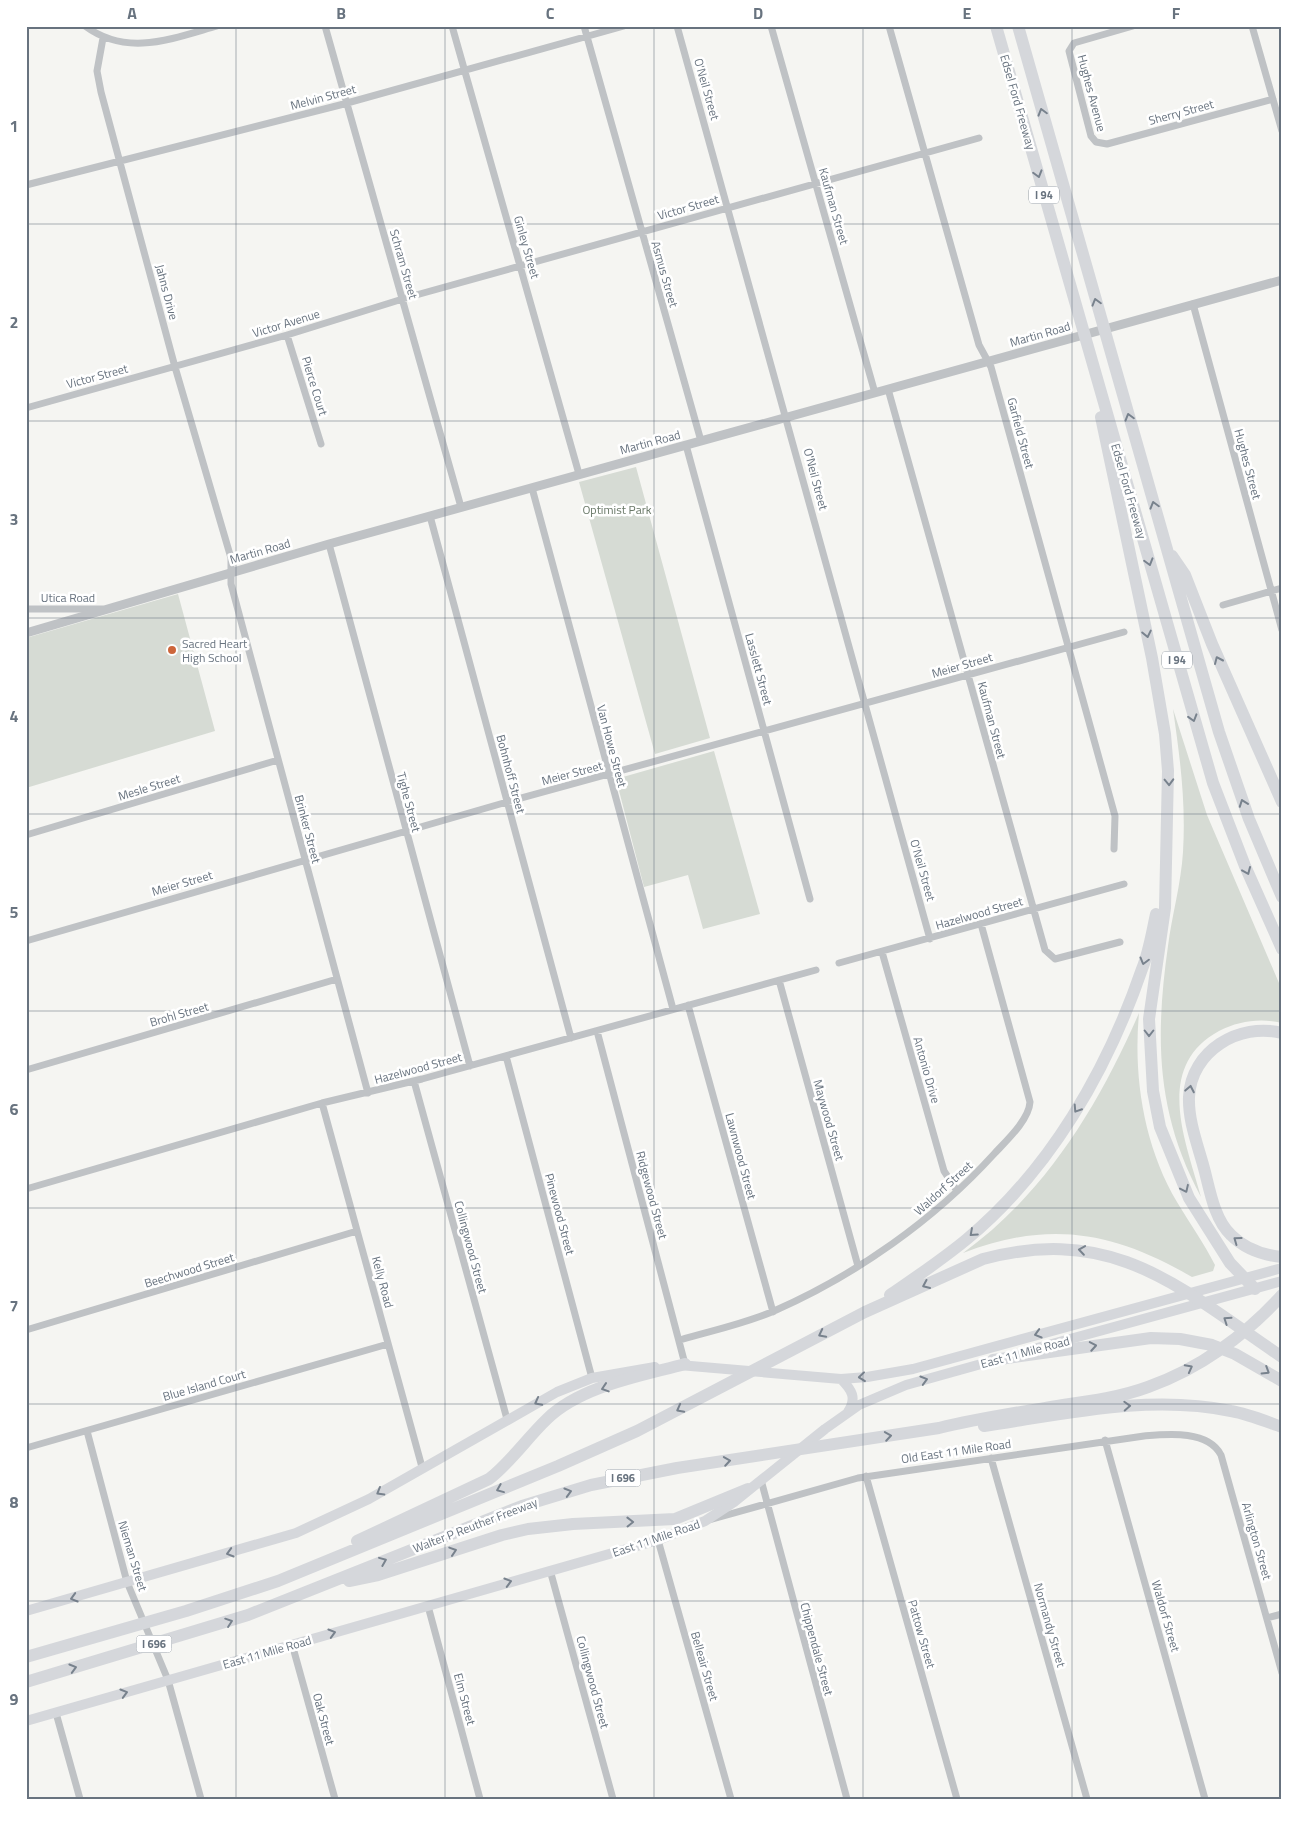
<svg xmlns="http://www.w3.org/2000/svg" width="1308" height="1825" viewBox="0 0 1308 1825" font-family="'Titillium Web',sans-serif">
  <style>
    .green { fill: #d6dbd4 }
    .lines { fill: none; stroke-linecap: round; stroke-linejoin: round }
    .minor { stroke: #bfc2c5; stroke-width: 7 }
    .tertiary { stroke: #bfc2c5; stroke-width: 9 }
    .secondary { stroke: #d5d7db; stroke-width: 10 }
    .motorway { stroke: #d5d7db; stroke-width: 12 }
    .oneway { stroke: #78828d }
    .grid { fill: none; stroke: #68737f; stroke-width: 1; stroke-opacity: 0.55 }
    .poi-dot { fill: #cd663b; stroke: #fff; stroke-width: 2 }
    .labels { text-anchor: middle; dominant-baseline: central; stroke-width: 5; stroke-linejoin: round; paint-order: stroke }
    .shield { fill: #fff; stroke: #959da5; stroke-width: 1 }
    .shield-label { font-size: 11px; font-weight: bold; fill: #68737f }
    .street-label { font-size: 12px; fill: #68737f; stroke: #fff }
    .park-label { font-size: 12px; fill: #687766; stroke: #fff }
    .poi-label { font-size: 12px; fill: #68737f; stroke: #fff; text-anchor: start }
    .neatline { fill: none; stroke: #68737f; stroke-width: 2 }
    .grid-label { font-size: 16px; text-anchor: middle; font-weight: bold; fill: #68737f }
  </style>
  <rect width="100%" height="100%" fill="#f5f5f2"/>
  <path class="green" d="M636,467L710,738L655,754L579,482Z
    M178,594L215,731L26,788V638Z
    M1173,709L1207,815L1282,990V1023C1260,1018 1239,1021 1219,1031C1153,1067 1186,1142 1201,1197C1156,1113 1155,1038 1168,946C1172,915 1181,884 1183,852C1186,802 1180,758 1173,709Z
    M714,751L760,914L703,929L688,875L644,887L616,779Z
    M1139,1013C1133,1077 1144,1146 1177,1202C1190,1224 1204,1243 1215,1265L1213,1271L1192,1277C1113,1231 1049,1220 963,1253C1045,1194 1099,1105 1139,1013Z"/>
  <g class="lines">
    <path class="minor" d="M85,26C127,57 171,39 217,26
      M325,26L461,507
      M452,26L579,474
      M584,26L701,441
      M677,26L930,939
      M771,26L875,393
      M889,26L979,345L991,367L1115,816L1114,849
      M1133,26L1074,43L1069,51L1091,136L1096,142L1107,144L1273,99
      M1252,26L1282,131
      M103,38L97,71L101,92L175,367L231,558V584L368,1093
      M26,185L340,105L624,26
      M1193,304L1282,630
      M287,335L321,444
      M888,389L1045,950L1055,959L1120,942
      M26,408L287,335L409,297L979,138
      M686,445L810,899
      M532,488L673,1009
      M430,516L571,1038
      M329,544L470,1066
      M1223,605L1282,588
      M26,609H102
      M26,835L278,760
      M26,941L507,802L1124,632
      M882,952L944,1171L957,1191
      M839,963L1124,884
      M779,980L858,1266
      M688,1005L773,1312
      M597,1031L685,1364
      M506,1056L592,1378
      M26,1070L337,979
      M414,1081L507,1419
      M322,1103L422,1467
      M26,1189L322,1103L422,1079L816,970
      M26,1330L357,1231
      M680,1340C710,1331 744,1324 774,1311C856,1275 934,1220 994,1154C1006,1141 1029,1120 1030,1102L981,924
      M87,1431L127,1582L168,1680L201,1799
      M1105,1440L1205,1799
      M26,1448L388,1344
      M991,1458L1087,1799
      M866,1476L957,1799
      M761,1480L847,1799
      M709,1520L858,1478L1144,1436C1168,1434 1208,1430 1221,1455L1282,1673
      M658,1540L731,1799
      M550,1570L613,1799
      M428,1606L480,1799
      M1267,1618L1282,1614
      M292,1644L335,1799
      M56,1713L80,1799"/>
    <path class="tertiary" d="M26,633L329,544L1282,280"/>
    <path class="secondary" d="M1030,1350L1282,1281
      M679,1365L841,1379L867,1377L913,1369L1282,1268
      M841,1379C852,1390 857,1398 848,1412
      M26,1611L296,1533L369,1499L557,1392L592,1378L655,1367
      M26,1721L658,1540L705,1521L734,1502L825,1429L859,1405L906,1385L999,1359"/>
    <path class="motorway" d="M996,26L1213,783L1245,866L1282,949
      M1018,26L1219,732L1249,819L1282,897
      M1101,417L1152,658L1165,734L1168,771L1165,908L1149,1019L1153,1091L1160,1127L1189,1198L1230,1263L1255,1289
      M1172,556L1185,575L1212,644L1282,802
      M1282,1033C1239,1022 1191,1051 1189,1097C1188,1122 1199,1148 1205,1172C1210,1192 1215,1220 1231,1235C1245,1249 1262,1255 1282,1257
      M890,1295C916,1277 943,1259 967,1239C1050,1170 1107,1071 1142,969C1149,952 1152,932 1156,914
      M993,1360L1151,1338L1180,1339L1212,1345L1235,1354L1282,1381
      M984,1426C1065,1414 1149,1394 1231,1411C1248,1414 1265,1421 1282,1427
      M357,1541L489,1479C511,1462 527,1438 547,1419C581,1386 641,1376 685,1364
      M349,1581L378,1575L502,1535L528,1529L573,1524L675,1519L748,1489
      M26,1657L186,1611L278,1581L558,1466L637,1431L865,1312L983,1259C1115,1224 1180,1288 1282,1357
      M26,1682L248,1615L522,1506L591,1485L677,1468L939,1428C980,1418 1021,1412 1063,1405C1092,1401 1121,1397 1148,1387C1199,1369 1246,1335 1282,1295"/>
  </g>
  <defs><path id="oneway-chevron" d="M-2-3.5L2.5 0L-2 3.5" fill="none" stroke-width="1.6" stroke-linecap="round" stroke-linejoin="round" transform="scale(1.25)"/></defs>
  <g class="oneway">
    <use href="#oneway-chevron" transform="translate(1042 112) rotate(-106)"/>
    <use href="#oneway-chevron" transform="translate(1038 174) rotate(74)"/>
    <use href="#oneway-chevron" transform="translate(1096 302) rotate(-106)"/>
    <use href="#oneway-chevron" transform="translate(1129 417) rotate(-106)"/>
    <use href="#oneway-chevron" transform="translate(1154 505) rotate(-106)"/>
    <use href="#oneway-chevron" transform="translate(1149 562) rotate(74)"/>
    <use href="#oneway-chevron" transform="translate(1147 634) rotate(78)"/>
    <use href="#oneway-chevron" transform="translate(1218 660) rotate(-114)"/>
    <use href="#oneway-chevron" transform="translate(1193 718) rotate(73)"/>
    <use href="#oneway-chevron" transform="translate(1169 782) rotate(88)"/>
    <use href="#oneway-chevron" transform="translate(1243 803) rotate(-110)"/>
    <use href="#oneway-chevron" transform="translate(1247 871) rotate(67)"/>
    <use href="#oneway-chevron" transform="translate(1144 961) rotate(105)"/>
    <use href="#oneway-chevron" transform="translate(1149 1033) rotate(90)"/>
    <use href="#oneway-chevron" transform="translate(1190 1089) rotate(-79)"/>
    <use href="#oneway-chevron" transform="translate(1077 1109) rotate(123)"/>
    <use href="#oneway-chevron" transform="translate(1185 1189) rotate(65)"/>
    <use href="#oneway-chevron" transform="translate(973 1233) rotate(138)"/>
    <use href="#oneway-chevron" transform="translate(1237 1240) rotate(-144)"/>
    <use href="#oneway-chevron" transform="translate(1082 1250) rotate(-172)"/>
    <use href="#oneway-chevron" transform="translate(926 1285) rotate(156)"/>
    <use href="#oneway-chevron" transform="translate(1227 1320) rotate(-146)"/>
    <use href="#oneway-chevron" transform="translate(822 1334) rotate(153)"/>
    <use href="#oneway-chevron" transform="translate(1038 1334) rotate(164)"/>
    <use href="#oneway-chevron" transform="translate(1093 1346) rotate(-10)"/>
    <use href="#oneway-chevron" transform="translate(1189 1368) rotate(-28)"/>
    <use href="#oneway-chevron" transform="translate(1266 1371) rotate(32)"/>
    <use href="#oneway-chevron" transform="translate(862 1377) rotate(174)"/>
    <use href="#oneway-chevron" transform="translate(924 1380) rotate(-16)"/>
    <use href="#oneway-chevron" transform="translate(605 1388) rotate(162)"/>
    <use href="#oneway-chevron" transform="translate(538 1402) rotate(152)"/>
    <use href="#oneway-chevron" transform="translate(1127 1406) rotate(-3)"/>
    <use href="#oneway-chevron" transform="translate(680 1409) rotate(152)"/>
    <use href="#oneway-chevron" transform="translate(888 1436) rotate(-9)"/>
    <use href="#oneway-chevron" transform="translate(727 1461) rotate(-9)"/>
    <use href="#oneway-chevron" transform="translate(500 1489) rotate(158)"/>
    <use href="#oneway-chevron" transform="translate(380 1492) rotate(150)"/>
    <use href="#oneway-chevron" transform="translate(568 1492) rotate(-16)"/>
    <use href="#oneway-chevron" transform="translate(630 1522) rotate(-1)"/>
    <use href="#oneway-chevron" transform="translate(453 1551) rotate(-18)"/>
    <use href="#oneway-chevron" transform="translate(230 1553) rotate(164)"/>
    <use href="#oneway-chevron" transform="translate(383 1561) rotate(-22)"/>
    <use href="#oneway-chevron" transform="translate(508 1582) rotate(-16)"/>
    <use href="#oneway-chevron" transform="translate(74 1598) rotate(164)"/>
    <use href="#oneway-chevron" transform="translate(229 1622) rotate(-19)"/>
    <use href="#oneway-chevron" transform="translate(332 1633) rotate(-16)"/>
    <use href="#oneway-chevron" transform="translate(73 1668) rotate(-16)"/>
    <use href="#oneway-chevron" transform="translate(124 1693) rotate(-16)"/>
  </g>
  <path class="grid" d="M236,26V1799M445,26V1799M654,26V1799M863,26V1799M1072,26V1799M26,224H1282M26,421H1282M26,618H1282M26,814H1282M26,1011H1282M26,1208H1282M26,1404H1282M26,1601H1282"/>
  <circle class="poi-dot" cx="172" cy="650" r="5"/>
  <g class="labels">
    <g class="shield">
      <rect x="1029" y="186.5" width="30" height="17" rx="4"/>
      <rect x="1162" y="651.5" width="30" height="17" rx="4"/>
      <rect x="605.5" y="1469.5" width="35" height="17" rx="4"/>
      <rect x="136.5" y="1635.5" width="35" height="17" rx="4"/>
    </g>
    <g class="shield-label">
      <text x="1044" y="195">I 94</text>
      <text x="1177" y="660">I 94</text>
      <text x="623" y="1478">I 696</text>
      <text x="154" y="1644">I 696</text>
    </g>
    <g class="street-label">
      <text transform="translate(707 89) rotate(74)">O'Neil Street</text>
      <text transform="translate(1092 93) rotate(75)">Hughes Avenue</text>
      <text transform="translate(323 97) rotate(-15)">Melvin Street</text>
      <text transform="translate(1018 102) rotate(74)">Edsel Ford Freeway</text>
      <text transform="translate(1181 112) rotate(-15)">Sherry Street</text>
      <text transform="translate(834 206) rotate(74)">Kaufman Street</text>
      <text transform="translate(688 207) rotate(-16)">Victor Street</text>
      <text transform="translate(527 247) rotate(74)">Ginley Street</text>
      <text transform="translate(404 264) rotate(74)">Schram Street</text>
      <text transform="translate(665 274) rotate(74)">Asmus Street</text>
      <text transform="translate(167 292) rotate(75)">Jahns Drive</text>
      <text transform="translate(286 323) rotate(-17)">Victor Avenue</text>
      <text transform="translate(1040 334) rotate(-16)">Martin Road</text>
      <text transform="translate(97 376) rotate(-15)">Victor Street</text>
      <text transform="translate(315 386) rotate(73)">Pierce Court</text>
      <text transform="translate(1021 433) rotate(75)">Garfield Street</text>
      <text transform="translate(650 442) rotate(-15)">Martin Road</text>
      <text transform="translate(1248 464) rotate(75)">Hughes Street</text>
      <text transform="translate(816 479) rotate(75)">O'Neil Street</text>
      <text transform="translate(1129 491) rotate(74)">Edsel Ford Freeway</text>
      <text transform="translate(260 551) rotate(-16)">Martin Road</text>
      <text x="68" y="597">Utica Road</text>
      <text transform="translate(962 665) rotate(-16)">Meier Street</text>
      <text transform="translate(759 669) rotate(75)">Lasslett Street</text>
      <text transform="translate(992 720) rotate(75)">Kaufman Street</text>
      <text transform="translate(612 746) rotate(75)">Van Howe Street</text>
      <text transform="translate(572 773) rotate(-15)">Meier Street</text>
      <text transform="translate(511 774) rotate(75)">Bohnhoff Street</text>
      <text transform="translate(149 787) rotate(-17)">Mesle Street</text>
      <text transform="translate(409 802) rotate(75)">Tighe Street</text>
      <text transform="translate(308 829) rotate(75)">Brinker Street</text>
      <text transform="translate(923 870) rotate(74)">O'Neil Street</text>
      <text transform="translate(182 883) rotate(-16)">Meier Street</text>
      <text transform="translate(979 913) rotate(-16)">Hazelwood Street</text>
      <text transform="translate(179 1014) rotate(-16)">Brohl Street</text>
      <text transform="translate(418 1068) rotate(-15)">Hazelwood Street</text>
      <text transform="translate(927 1070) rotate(74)">Antonio Drive</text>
      <text transform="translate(829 1120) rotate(74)">Maywood Street</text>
      <text transform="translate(741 1156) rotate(75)">Lawnwood Street</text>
      <text transform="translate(943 1188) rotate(-42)">Waldorf Street</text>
      <text transform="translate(652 1195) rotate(75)">Ridgewood Street</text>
      <text transform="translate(560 1214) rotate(75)">Pinewood Street</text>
      <text transform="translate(471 1247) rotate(75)">Collingwood Street</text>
      <text transform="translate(189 1270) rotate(-17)">Beechwood Street</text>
      <text transform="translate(383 1282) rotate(75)">Kelly Road</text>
      <text transform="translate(1025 1352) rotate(-15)">East 11 Mile Road</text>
      <text transform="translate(204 1385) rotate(-16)">Blue Island Court</text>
      <text transform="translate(956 1451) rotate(-8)">Old East 11 Mile Road</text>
      <text transform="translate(475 1525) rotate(-21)">Walter P Reuther Freeway</text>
      <text transform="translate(656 1538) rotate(-19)">East 11 Mile Road</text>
      <text transform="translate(1257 1541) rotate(74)">Arlington Street</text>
      <text transform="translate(133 1556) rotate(73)">Nieman Street</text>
      <text transform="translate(1166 1616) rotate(74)">Waldorf Street</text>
      <text transform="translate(1050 1625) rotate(74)">Normandy Street</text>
      <text transform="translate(922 1634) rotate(74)">Pattow Street</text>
      <text transform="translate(817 1649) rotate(75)">Chippendale Street</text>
      <text transform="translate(267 1652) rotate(-16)">East 11 Mile Road</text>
      <text transform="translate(705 1666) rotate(74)">Belleair Street</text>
      <text transform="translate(593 1682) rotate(75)">Collingwood Street</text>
      <text transform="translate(465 1699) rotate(75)">Elm Street</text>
      <text transform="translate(324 1719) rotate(75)">Oak Street</text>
    </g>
    <g class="park-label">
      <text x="617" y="509">Optimist Park</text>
    </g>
    <g class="poi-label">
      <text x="182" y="643">Sacred Heart<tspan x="182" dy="14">High School</tspan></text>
    </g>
  </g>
  <rect width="1308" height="1825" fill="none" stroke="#ffffff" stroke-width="55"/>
  <rect x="28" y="28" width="1252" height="1770" class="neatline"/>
  <g class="grid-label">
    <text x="132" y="19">A</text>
    <text x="341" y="19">B</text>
    <text x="550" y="19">C</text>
    <text x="758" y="19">D</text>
    <text x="967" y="19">E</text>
    <text x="1176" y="19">F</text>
    <text x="14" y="132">1</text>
    <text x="14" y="328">2</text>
    <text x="14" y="525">3</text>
    <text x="14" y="722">4</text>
    <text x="14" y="918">5</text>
    <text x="14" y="1115">6</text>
    <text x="14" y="1312">7</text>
    <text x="14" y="1508">8</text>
    <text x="14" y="1705">9</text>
  </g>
</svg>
